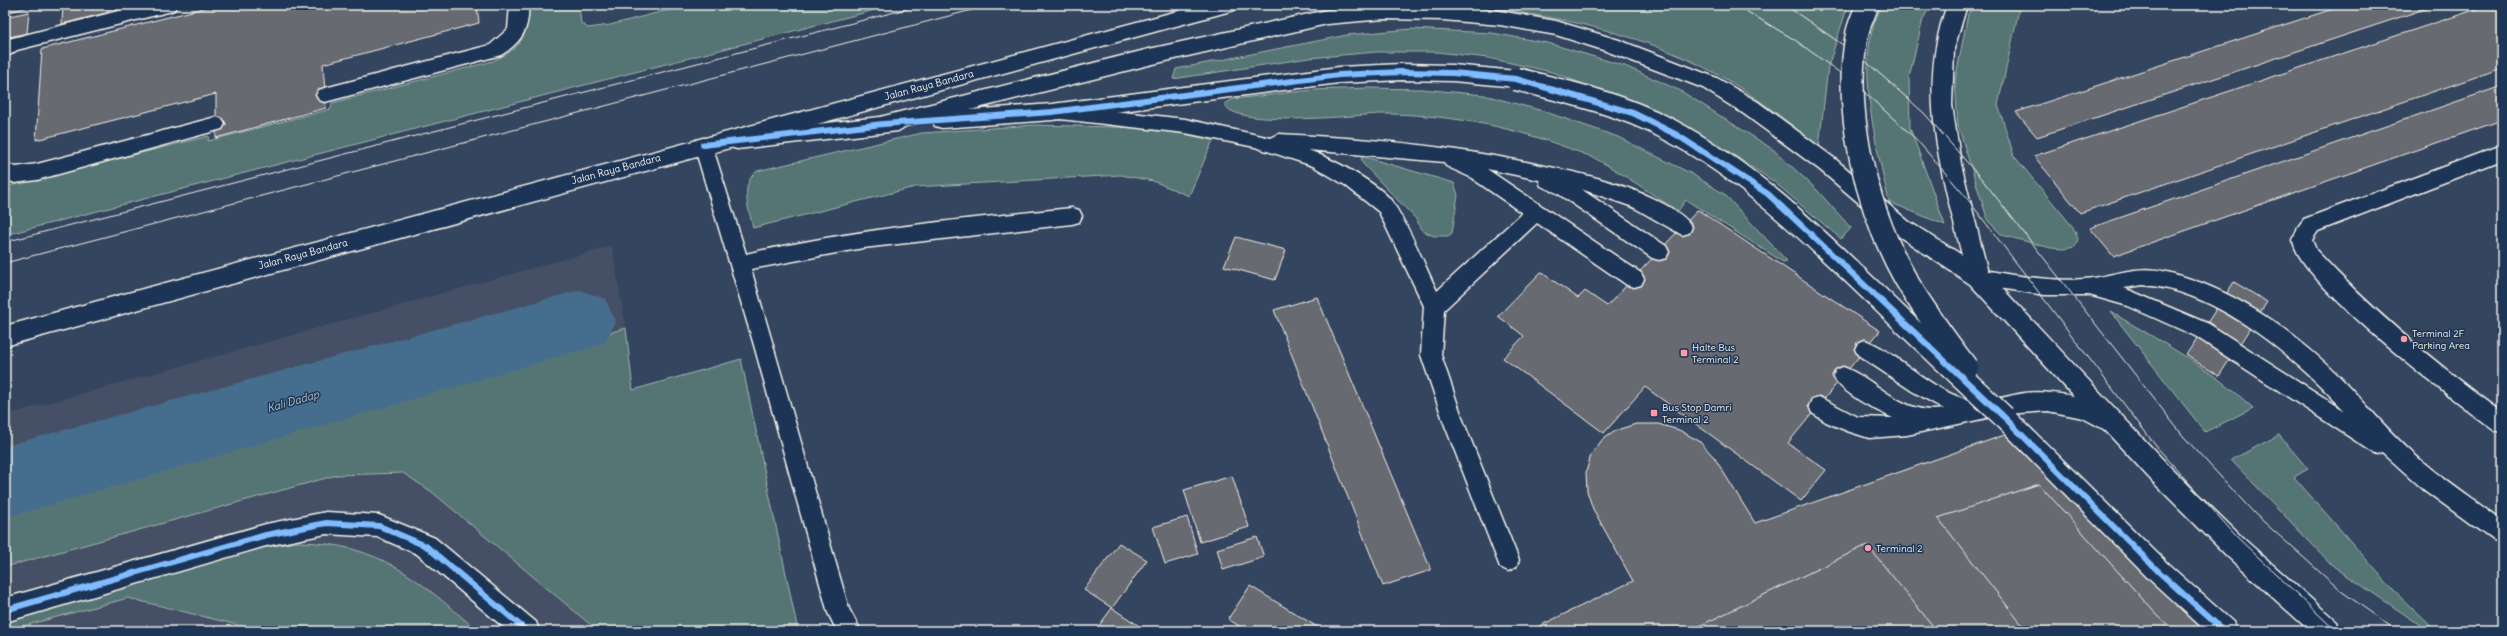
<svg xmlns="http://www.w3.org/2000/svg" width="2507" height="636" viewBox="0 0 2507 636" font-family="Delius,sans-serif">
  <style>
    .built { fill: #445065 }
    .green { fill: #547474; stroke: #a4b2ae }
    .lines { fill: none; stroke-linecap: round; stroke-linejoin: round }
    .river { fill: #456d8d; fill-rule: evenodd }
    .building { fill: #686a72; stroke: #f4f1e8 }
    .lane-casing { stroke: #f4f1e8; stroke-width: 3 }
    .street-casing { stroke: #f4f1e8; stroke-width: 3 }
    .secondary-casing { stroke: #f4f1e8; stroke-width: 3 }
    .primary-casing { stroke: #f4f1e8; stroke-width: 3 }
    .lane { fill: #1d3557; fill-rule: evenodd }
    .street { fill: #1d3557; fill-rule: evenodd }
    .secondary { fill: #1d3557; fill-rule: evenodd }
    .primary { fill: #1d3557; fill-rule: evenodd }
    .tram { stroke: #f4f1e8; stroke-width: 1 }
    .secondary-bridge-casing { stroke: #f4f1e8; stroke-width: 25; stroke-linecap: butt }
    .secondary-bridge { stroke: #1d3557; stroke-width: 22 }
    .cycleway-casing { stroke: #1d3557; stroke-width: 8 }
    .cycleway { stroke: #80bcff; stroke-width: 6 }
    .poi-dot { fill: #ff9aa2; stroke: #1d3557; stroke-width: 1.5 }
    .labels { text-anchor: middle; dominant-baseline: central; stroke-width: 3; stroke-linejoin: round; paint-order: stroke }
    .street-label { font-size: 10px; fill: #f4f1e8; stroke: #1d3557 }
    .poi-label { font-size: 10px; fill: #f4f1e8; stroke: #1d3557; text-anchor: start }
    .water-label { font-size: 11px; font-style: italic; fill: #b7c3c8; stroke: #1d3557 }
  </style>
  <rect width="100%" height="100%" fill="#34455f"/>
  <filter id="ink" filterUnits="userSpaceOnUse"><feTurbulence type="fractalNoise" baseFrequency=".025" numOctaves="2"/><feDisplacementMap in="SourceGraphic" scale="8" xChannelSelector="R" yChannelSelector="G"/><feConvolveMatrix kernelMatrix="1 2 1 2 8 2 1 2 1" color-interpolation-filters="sRGB"/></filter>
  <g filter="url(#ink)">
    <path class="built" d="M612,246L626,328L633,390L741,359L798,631H5V415Z"/>
    <path class="green" d="M522,5H579L581,23L588,28L610,25L687,5H894L5,235V187L209,136L208,141L331,109L332,103L493,61C524,46 527,39 522,5Z
      M1457,5H1848L1828,67L1819,147C1786,120 1751,92 1713,72C1635,30 1544,13 1457,5Z
      M1882,5H1931L1923,19L1909,77L1910,128L1945,225L1889,202C1877,146 1852,59 1882,5Z
      M1973,5H2020L1998,105L2014,156L2073,227L2078,239L2075,247L2064,249L2051,248L2002,235L1988,221L1958,126L1955,81L1968,14Z
      M1411,29L1492,33L1548,43L1625,66L1681,91L1774,150L1816,189L1851,228L1841,239L1773,181L1723,148L1666,116L1552,72L1488,58L1437,52H1376L1309,58L1173,79L1176,69L1347,35Z
      M1368,88L1422,89L1484,95L1543,111L1618,137L1692,174L1724,194L1787,261L1783,262L1686,200L1678,211C1651,194 1624,174 1596,159C1586,154 1575,151 1565,147C1506,125 1444,114 1381,114C1357,115 1232,129 1225,104L1233,99L1313,90Z
      M1034,125L1156,128L1213,140L1189,196L1153,181L1121,175L915,187L753,228C749,209 739,185 757,171L922,133Z
      M1361,157H1365L1454,183L1458,195L1452,233L1448,236H1434L1423,231L1416,219L1363,164Z
      M2111,312C2160,341 2212,369 2253,408L2205,432Z
      M626,328L633,390L741,359L798,631H598L432,492L403,473L337,475L5,567V504Z
      M2279,435L2308,469L2294,477L2394,591L2436,631H2429L2333,566L2231,460Z
      M298,542C381,543 418,580 478,631H262L128,598L5,631V622L260,548Z"/>
    <g class="lines">
      <path class="river" d="M580,290L605,299L616,321L605,343L5,518V446Z"/>
    </g>
    <path class="building" d="M5,5H37L5,13Z
      M63,5H138L62,24Z
      M216,5H477L479,23L323,64L326,108L216,138V94L36,140L42,49Z
      M2345,5H2437L2037,137L2016,112Z
      M2489,5H2502V68L2080,213L2034,156Z
      M29,12L27,33L5,38V17Z
      M2502,86V120L2113,256L2090,228Z
      M1698,210L1880,331L1788,443L1826,470L1801,501L1645,387L1604,433L1503,358L1524,336L1498,316L1541,272L1578,298L1585,291L1607,306Z
      M1236,237L1286,250L1275,280L1224,266Z
      M2234,282L2267,302L2219,376L2186,355Z
      M1317,297L1431,570L1383,586L1274,310Z
      M1636,424H1658L1679,430L1699,441L1714,457L1755,523L2013,432L2208,631H1529L1633,581L1593,509L1587,491L1586,472L1591,455L1602,440L1617,430Z
      M1232,476L1249,527L1200,542L1184,490Z
      M2039,484L2157,615L2175,631H2027L1938,518Z
      M1187,517L1198,554L1165,564L1153,527Z
      M1257,537L1264,557L1223,570L1217,549Z
      M1119,543L1147,560L1112,608L1084,590Z
      M1867,545L1937,631H1689Z
      M1250,586L1324,631H1247L1228,619Z
      M1112,608L1147,631H1095Z"/>
    <g class="lines">
      <defs>
        <path id="lane" d="M142,5H177L174,10L168,12L17,50L5,58V40Z
          M510,5H528C530,29 521,43 501,55L325,102L319,100L316,95L319,90L325,88L490,45L508,29Z
          M1060,105L1185,119L1271,138L1279,134C1367,138 1454,146 1540,165C1580,173 1620,182 1656,200C1668,206 1685,215 1692,227L1689,233L1682,235L1633,207L1581,189L1666,246L1669,252L1666,258L1659,260L1652,258L1557,193L1541,186L1539,180L1487,169L1641,273L1644,279L1641,285L1634,287L1627,285L1537,223L1444,310L1441,355L1464,423L1519,560L1516,567L1508,571L1500,567L1444,423L1421,355L1424,306L1379,212L1345,185L1313,166L1255,147L1185,133L1060,119L1054,117L1051,112L1054,107ZM1308,150L1444,162L1446,166L1470,177L1522,213L1437,291C1423,262 1411,230 1393,203C1382,185 1329,157 1308,150Z
          M216,117L222,119L225,124L222,129L37,180L15,183L5,179V163L16,167L37,164Z
          M703,138L710,140L712,145L746,254C853,229 962,219 1072,208L1079,210L1082,216L1079,222L1072,224L863,248L751,269L849,609L861,631H837L828,613L754,345L694,145L696,140Z
          M2502,145V160L2318,231L2312,240L2316,250C2372,311 2435,363 2502,412V433L2495,431C2456,402 2298,283 2293,240L2298,227L2304,219Z
          M1978,269C2013,275 2049,282 2085,279C2113,276 2138,264 2167,272C2232,288 2292,330 2339,376C2365,402 2388,432 2416,456C2443,480 2473,499 2502,521V544L2494,541L2423,489L2382,452L2378,454L2371,451L2195,336L2128,306L2089,295H2045L1978,285L1971,283L1968,277L1971,271ZM2143,285C2218,290 2296,359 2345,411L2209,324L2124,288Z
          M1865,340C1902,354 1938,400 1980,401C1994,401 2010,395 2025,393C2050,390 2108,397 2119,423L2116,430L2109,432L2083,418L2048,411L2005,414L1907,435L1869,438L1847,431L1826,422L1812,413L1809,406L1812,399L1819,397L1858,417L1893,418C1877,411 1840,392 1833,376L1836,370L1843,367C1877,379 1903,417 1944,409L1912,391L1858,355L1855,349L1858,343Z"/>
        <path id="street" d="M326,512L379,515L435,538L536,622L539,631H508L417,554L378,537L326,534L266,546L5,622V598L266,524Z"/>
        <path id="secondary" d="M1381,5L1443,6L1500,11L1556,21L1619,40L1717,78L1758,102L1834,158L1908,221L1962,255C1941,170 1916,91 1947,5H1967L1954,49L1952,105L1961,164L1988,273L2168,465L2245,540L2337,622L2340,631H2310L2227,556L2152,481L1970,284L1894,233L1820,170L1744,114L1703,88L1606,51L1556,35L1500,25L1443,20L1384,19L1327,24L1149,65L970,110L1052,104L1339,67L1401,64L1453,65L1516,71L1523,74L1526,79L1523,84L1516,87L1453,81L1401,80L1339,83L1052,120L942,128L935,126L932,120L906,126L898,131L737,149L730,147L727,141L730,135L737,133L880,117L1149,49L1327,10Z
          M2004,407L2012,410L2167,563L2233,622L2236,631H2206L2149,579L1996,424L1993,417L1996,410Z"/>
        <path id="primary" d="M1200,5H1237L1234,10L1227,12L5,346V326Z"/>
      </defs>
      <use href="#lane" class="lane-casing"/>
      <use href="#street" class="street-casing"/>
      <use href="#secondary" class="secondary-casing"/>
      <use href="#primary" class="primary-casing"/>
      <use href="#lane" class="lane"/>
      <use href="#street" class="street"/>
      <use href="#secondary" class="secondary"/>
      <use href="#primary" class="primary"/>
      <path class="tram" d="M1736,5L1795,40L1854,83L1916,139L1966,197L2156,446L2237,537L2336,631
        M1785,5L1862,58L1925,114L1985,183L2184,437L2255,514L2341,591L2397,631
        M5,242L922,5
        M5,263L991,5"/>
      <defs>
        <path id="secondary-bridge" d="M1867,5C1864,15 1859,24 1857,34C1842,111 1867,210 1905,278C1923,309 1945,339 1967,368
          M1516,79C1568,92 1621,104 1668,129C1751,173 1818,240 1885,304C1924,342 1964,379 2004,417"/>
      </defs>
      <use href="#secondary-bridge" class="secondary-bridge-casing"/>
      <use href="#secondary-bridge" class="secondary-bridge"/>
      <defs>
        <path id="cycleway" d="M703,145L883,124L1052,112L1339,75L1401,72L1453,73L1516,79L1633,113L1677,135L1768,194L2004,417L2158,571L2224,631
          M5,610L266,535L326,523L379,526L426,546L527,631"/>
      </defs>
      <use href="#cycleway" class="cycleway-casing"/>
      <use href="#cycleway" class="cycleway"/>
    </g>
  </g>
  <g class="poi-dot">
    <circle cx="2404" cy="339" r="4"/>
    <rect x="1680" y="349" width="8" height="8" rx="2"/>
    <rect x="1650" y="409" width="8" height="8" rx="2"/>
    <circle cx="1868" cy="548" r="4"/>
  </g>
  <g class="labels">
    <g class="street-label">
      <text transform="translate(929 85) rotate(-15)">Jalan Raya Bandara</text>
      <text transform="translate(616 169) rotate(-15)">Jalan Raya Bandara</text>
      <text transform="translate(303 254) rotate(-15)">Jalan Raya Bandara</text>
    </g>
    <g class="poi-label">
      <text x="2412" y="333">Terminal 2F<tspan x="2412" dy="12">Parking Area</tspan></text>
      <text x="1692" y="347">Halte Bus<tspan x="1692" dy="12">Terminal 2</tspan></text>
      <text x="1662" y="407">Bus Stop Damri<tspan x="1662" dy="12">Terminal 2</tspan></text>
      <text x="1876" y="548">Terminal 2</text>
    </g>
    <g class="water-label">
      <text transform="translate(293 401) rotate(-16)">Kali Dadap</text>
    </g>
  </g>
  <rect width="2507" height="636" fill="none" stroke="#1d3557" stroke-width="20"/>
  <rect x="10" y="10" width="2487" height="616" fill="none" stroke="#f4f1e8" stroke-width="1.5" filter="url(#ink)"/>
</svg>
